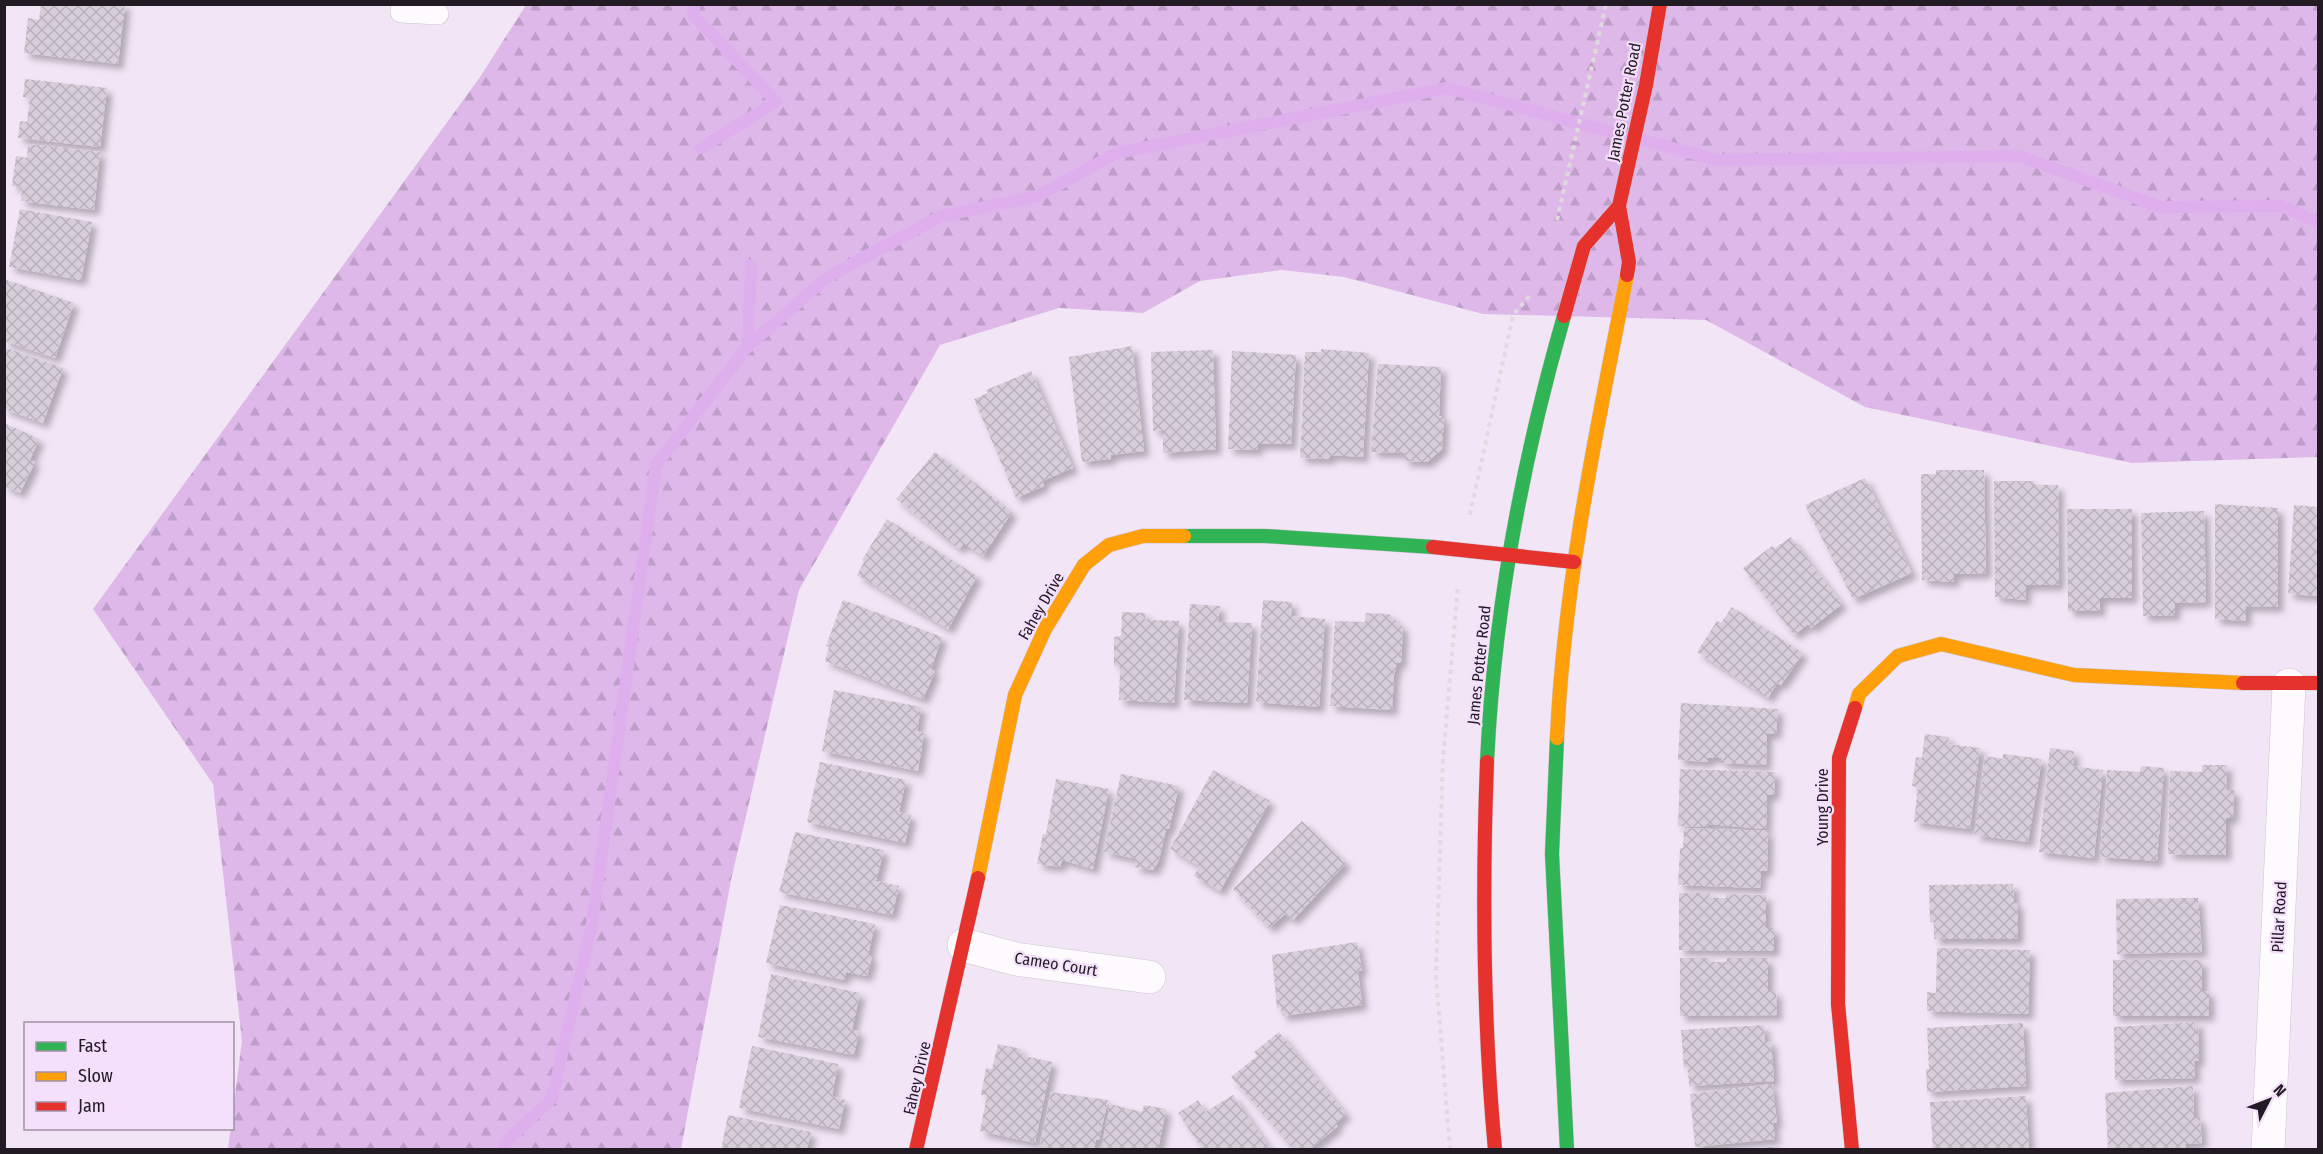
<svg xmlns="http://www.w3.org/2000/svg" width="2323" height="1154" viewBox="0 0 2323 1154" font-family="'Fira Sans Condensed',sans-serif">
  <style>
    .forest { fill: url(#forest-firs) }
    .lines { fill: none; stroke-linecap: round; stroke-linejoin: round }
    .stream { stroke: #deafec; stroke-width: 12 }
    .building { fill: url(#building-cross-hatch); filter: url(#shadow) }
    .lane-casing { stroke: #ccc3d0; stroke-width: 22 }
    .street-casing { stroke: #ccc3d0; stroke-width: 34 }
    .fast-casing { stroke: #ccc3d0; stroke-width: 15 }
    .slow-casing { stroke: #ccc3d0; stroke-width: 15 }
    .jam-casing { stroke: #ccc3d0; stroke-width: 15 }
    .path { stroke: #dedade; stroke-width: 4; stroke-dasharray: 4.5 4.5; stroke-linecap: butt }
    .lane { stroke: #fdfbfe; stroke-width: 21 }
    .street { stroke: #fdfbfe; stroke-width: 33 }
    .fast { stroke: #30b455; stroke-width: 14 }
    .slow { stroke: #ff9f0a; stroke-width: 14 }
    .jam { stroke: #e5322d; stroke-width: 14 }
    .labels { text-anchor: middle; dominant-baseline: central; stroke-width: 4.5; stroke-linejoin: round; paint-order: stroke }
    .street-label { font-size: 16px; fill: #221b24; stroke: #f5e0fc }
  </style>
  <defs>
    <pattern id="forest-firs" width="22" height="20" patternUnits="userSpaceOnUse" patternTransform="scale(1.5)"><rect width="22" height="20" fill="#dfb8ea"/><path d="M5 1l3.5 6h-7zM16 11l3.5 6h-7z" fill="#bf9ec9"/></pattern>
    <pattern id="building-cross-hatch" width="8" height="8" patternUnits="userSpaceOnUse" patternTransform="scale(1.5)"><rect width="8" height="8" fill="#d7ceda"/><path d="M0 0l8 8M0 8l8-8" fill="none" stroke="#b8b0bb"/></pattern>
    <filter id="shadow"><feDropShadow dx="5.5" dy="5.5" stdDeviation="3" flood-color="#0004"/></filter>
  </defs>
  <rect width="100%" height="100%" fill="#f2e6f6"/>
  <path class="forest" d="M526,5H2318V457L2132,463L1865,407L1706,320L1483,314L1344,277L1282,270L1200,281L1143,313L1059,308L940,345L799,590L731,880L681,1149H228L242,1041L213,784L93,609L480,77Z"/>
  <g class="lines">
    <path class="stream" d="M695,4L693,14L776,102L701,148
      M748,346L751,265
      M503,1150L506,1142L552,1098L592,924L656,465L748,346L828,277L941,216L1038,196L1117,153L1447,88L1717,160L2019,156L2161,207L2281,206L2318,222"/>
  </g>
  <path class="building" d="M44,4H125L118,64L24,53L28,18L39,20L41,5Z
    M25,79L107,88L100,147L18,138L20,121L27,122L30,98L23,97Z
    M28,144L100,152L94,210L21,201L22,187L12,186L16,156L27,158Z
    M20,209L92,222L81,280L9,267Z
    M4,279L74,303L55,358L4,341Z
    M1132,346L1144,451L1111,455V459L1082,462L1069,357Z
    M4,347L63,368L43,423L4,409Z
    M1321,349L1369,353L1363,457L1330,455V459L1300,458L1305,352H1321Z
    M1213,350L1216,449L1163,453V430L1153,431L1151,352Z
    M1232,351L1296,355L1291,444H1258L1257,450L1228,449Z
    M1378,364L1441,367L1439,416H1444L1442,449L1427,462L1404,461V453L1371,452Z
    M1031,371L1073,468L1042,481L1044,486L1016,498L974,399L988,393L986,390Z
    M4,423L39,439L30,460L35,462L20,493L4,486Z
    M935,452L1012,512L983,556L964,543L959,549L896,499Z
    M1936,470H1984L1986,573L1954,574V582L1922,580L1921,474H1936Z
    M1865,478L1912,573L1853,599L1805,505Z
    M1994,481H2034L2035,485H2058L2059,585H2026L2025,600L1995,597Z
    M2215,504L2278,508V607L2246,606V621L2215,619Z
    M2294,505L2318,507V596L2288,594Z
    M2067,509H2132V598H2100V611H2068Z
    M2204,511L2206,602L2175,603V615L2143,616L2141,513Z
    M887,519L977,576L948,629L857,575L864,562L862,560Z
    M1791,537L1842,604L1811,628L1808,624L1794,635L1743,568L1772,546L1775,548Z
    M843,600L942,637L931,669L935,671L923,699L825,661L829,647L826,646Z
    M1263,600L1292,602L1291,616L1325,619L1319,707L1256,702Z
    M1190,604L1220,606L1218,622L1252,623L1247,703L1184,700Z
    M1732,607L1803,653L1781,685L1777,683L1768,698L1697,652L1717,621L1721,623Z
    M1122,612L1146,613L1145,620L1179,621L1174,703L1119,700L1120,668L1114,665V637L1121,636Z
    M1366,613L1389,614L1403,628L1401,663H1397L1394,676L1392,710L1330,706L1335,621L1365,622Z
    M834,690L921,707L917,731L924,733L918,771L822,751Z
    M1681,703L1778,709L1776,734L1767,733L1766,765L1721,763L1722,758H1708V762L1678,760Z
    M1925,734L1949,737L1948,744L1980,748L1970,829L1914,822L1918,787L1912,786L1916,757L1922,758Z
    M2050,748L2074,751L2073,766L2103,770L2094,858L2039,852Z
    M2003,754L2042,759L2028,842L1975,835L1985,756L2003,759Z
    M820,762L906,780L899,812L911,815L905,843L807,822Z
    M2202,765H2227L2226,790H2234L2233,818H2226V855L2168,854L2170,771L2202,772Z
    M2141,766L2164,768L2157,861L2100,857L2102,827H2105L2107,770L2140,772Z
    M1680,769L1775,772L1774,795H1767L1766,829L1708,824V827L1678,826Z
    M1213,770L1270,801L1220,891L1194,876L1199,866L1170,849Z
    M1121,774L1179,786L1169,829H1166L1159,860L1153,870L1134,867L1137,859L1104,852Z
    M1056,779L1109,789L1093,869L1062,860L1060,867L1037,864L1043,834H1046Z
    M1302,821L1346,863L1293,920L1285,914L1269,928L1233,889Z
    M1684,828L1768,831L1767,871H1761L1760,888L1678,885L1680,848H1683Z
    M795,832L884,850L876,881L899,886L892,915L779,892Z
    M2013,884L2014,903L2018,904V939H1934V922H1930L1929,885Z
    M1679,893H1710L1709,898H1726V894L1766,895V928H1774V951L1679,950Z
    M2198,898L2202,952L2117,954L2116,899Z
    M780,905L875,924L868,955L872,957L867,976L846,972L844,980L766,963Z
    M1357,942L1362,970L1358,971L1362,1005L1282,1016L1281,1007L1277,1008L1272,955Z
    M1937,948L2030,950L2028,1014L1927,1011V992L1936,993Z
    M1680,958H1710V962H1726L1727,958H1768V991H1776L1777,1015L1680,1016Z
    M2113,960H2202V991H2209V1016H2113Z
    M771,974L860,993L852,1030L859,1031L854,1055L758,1037Z
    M2198,1022L2199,1061H2194L2195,1078L2115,1080L2114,1027Z
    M2023,1023L2026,1086L1927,1092L1926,1069H1929L1927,1028Z
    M1764,1025L1765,1041H1771L1774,1081L1689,1086L1688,1067L1684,1068L1681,1030Z
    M1279,1032L1346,1114L1335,1124L1338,1126L1309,1150H1294L1231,1077L1257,1056L1254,1052Z
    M998,1044L1021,1049L1020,1055L1052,1062L1035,1143L980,1131L987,1095H981L986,1068L992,1069Z
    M752,1046L838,1064L832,1096L845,1100L839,1129L739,1108Z
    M1772,1084L1777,1123H1773L1775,1139L1695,1147L1690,1094Z
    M2193,1086L2194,1118H2200L2202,1143L2185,1144L2186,1150H2108L2105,1093Z
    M1051,1092L1108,1100L1099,1140H1096L1094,1150H1039Z
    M1233,1095L1271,1150H1203L1178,1113L1198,1100L1205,1112Z
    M2026,1096L2029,1150H1933L1930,1102Z
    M1110,1104L1142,1112L1144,1105L1166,1109L1158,1150H1105L1106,1146L1102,1145Z
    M728,1115L811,1132L807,1150H721Z
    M1779,1146V1150H1756V1148Z"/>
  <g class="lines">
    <defs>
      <path id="lane" d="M402,4L401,12L438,14"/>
      <path id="street" d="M964,945L1016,959L1149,977
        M2268,1150L2289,685"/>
      <path id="fast" d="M1184,536H1265L1433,547
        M1557,738L1552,854L1567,1150
        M1487,762C1494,611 1522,462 1564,316"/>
      <path id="slow" d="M1855,708L1859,694L1898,656L1941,644L2074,675L2243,683
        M1557,738C1564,582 1597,428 1627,275
        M978,878L1015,695L1045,629L1084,565L1109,545L1143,536H1184"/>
      <path id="jam" d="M1627,275L1629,262L1619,206L1646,85L1660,4
        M1564,316L1584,246L1619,206
        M1433,547L1574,562
        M2243,683H2318
        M1487,762C1482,892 1483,1020 1495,1150
        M916,1150L978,878
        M1852,1150L1838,1004L1839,758L1855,708"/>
    </defs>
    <use href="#lane" class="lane-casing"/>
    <use href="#street" class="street-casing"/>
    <use href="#fast" class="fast-casing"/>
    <use href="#slow" class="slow-casing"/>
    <use href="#jam" class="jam-casing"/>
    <path class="path" d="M1557,220L1606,4
      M1470,515L1513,315L1531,294
      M1450,1150L1436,976L1443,759L1458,585"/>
    <use href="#lane" class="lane"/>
    <use href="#street" class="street"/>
    <use href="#fast" class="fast"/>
    <use href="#slow" class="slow"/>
    <use href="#jam" class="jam"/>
  </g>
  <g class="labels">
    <g class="street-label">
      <text transform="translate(1624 102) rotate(-79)">James Potter Road</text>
      <text transform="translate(1041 606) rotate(-60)">Fahey Drive</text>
      <text transform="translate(1479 665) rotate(-84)">James Potter Road</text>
      <text transform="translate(1822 807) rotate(-90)">Young Drive</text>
      <text transform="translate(2279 917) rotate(-87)">Pillar Road</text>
      <text transform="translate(1056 964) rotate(9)">Cameo Court</text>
      <text transform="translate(917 1078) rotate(-77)">Fahey Drive</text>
    </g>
  </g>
  <rect width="2323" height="1154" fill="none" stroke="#221b24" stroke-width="12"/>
  <rect x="24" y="1022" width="210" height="108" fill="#f5e0fc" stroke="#a191a6" stroke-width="1.5"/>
  <rect x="36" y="1042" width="30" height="9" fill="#30b455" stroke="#a191a6" stroke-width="1.5"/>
  <text x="78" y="1052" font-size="18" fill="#221b24">Fast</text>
  <rect x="36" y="1072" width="30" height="9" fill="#ff9f0a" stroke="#a191a6" stroke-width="1.5"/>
  <text x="78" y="1082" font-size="18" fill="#221b24">Slow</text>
  <rect x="36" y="1102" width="30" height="9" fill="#e5322d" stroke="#a191a6" stroke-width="1.5"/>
  <text x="78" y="1112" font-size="18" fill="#221b24">Jam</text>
  <g transform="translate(2269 1100) rotate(48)" stroke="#f5e0fc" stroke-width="4.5" paint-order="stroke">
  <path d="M0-4.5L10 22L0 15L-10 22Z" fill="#221b24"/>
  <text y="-9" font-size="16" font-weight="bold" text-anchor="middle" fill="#221b24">N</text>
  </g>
</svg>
